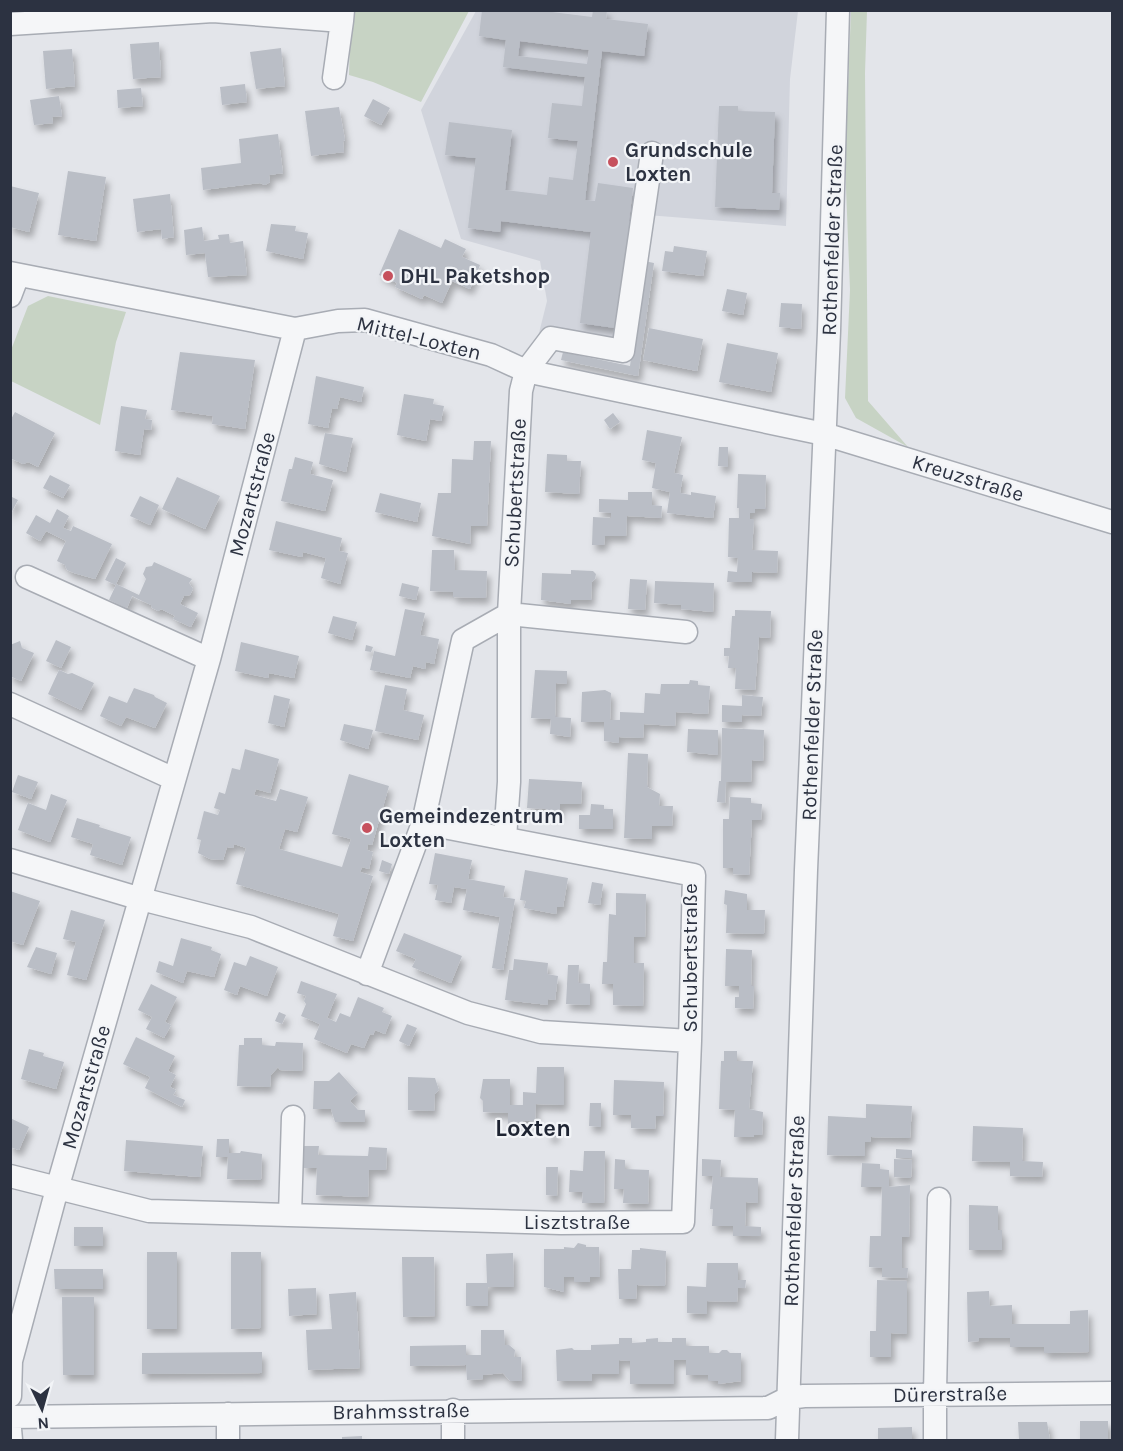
<svg xmlns="http://www.w3.org/2000/svg" width="1123" height="1451" viewBox="0 0 1123 1451" font-family="Karla,sans-serif">
  <style>
    .built { fill: #d1d4dc }
    .green { fill: #c7d3c4 }
    .building { fill: #babec6; fill-rule: evenodd; filter: url(#shadow) }
    .lines { fill: none; stroke-linecap: round; stroke-linejoin: round }
    .minor-casing { stroke: #a8acb4; stroke-width: 25 }
    .minor { stroke: #f5f6f8; stroke-width: 22 }
    .poi-dot { fill: #c6515d; stroke: #f2f4f7; stroke-width: 2 }
    .labels { text-anchor: middle; dominant-baseline: central; stroke-width: 4.5; stroke-linejoin: round; paint-order: stroke }
    .poi-label { font-size: 21px; font-weight: bold; fill: #2c3241; stroke: #f2f4f7; text-anchor: start }
    .street-label { font-size: 21px; fill: #2c3241; stroke: #f2f4f7 }
    .quarter-label { font-size: 24px; font-weight: bold; fill: #1e2432; stroke: #f2f4f7 }
  </style>
  <defs>
    <filter id="shadow"><feDropShadow dx="3.5" dy="6" stdDeviation="3" flood-color="#0004"/></filter>
  </defs>
  <rect width="100%" height="100%" fill="#e3e5ea"/>
  <path class="built" d="M476,11H798L790,79L786,226L647,215L627,363L562,349L537,341L547,301L540,261L461,239L421,110Z"/>
  <path class="green" d="M351,11H469L421,102L373,82L349,75Z
    M851,11H867L865,73L868,401L908,447L856,418L845,398L850,290L845,162Z
    M48,296L126,312L116,342L100,425L11,381V350L28,306Z"/>
  <path class="building" d="M482,10H536L592,17L593,10H607L606,19L648,24L644,56L602,51L585,200L595,201L598,183L633,188L629,221L631,222L628,246H626L615,328L580,323L591,232L501,221L500,232L468,228L476,158L445,155L449,122L512,130L505,190L547,195L549,177L573,180L578,141L548,138L552,103L582,106L585,77L503,67L506,40L479,36ZM520,41L589,50L587,64L518,56Z
    M159,42L161,77L133,79L130,44Z
    M281,48L285,86L256,89L250,52Z
    M72,49L75,86L46,89L43,51Z
    M245,84L247,102L222,105L220,87Z
    M141,88L143,106L118,108L117,90Z
    M59,96L62,116L52,117L53,123L34,125L30,100Z
    M373,99L390,108L381,125L364,116Z
    M719,106H738V111L775,112L772,193H780L779,210L715,207Z
    M339,107L345,140L343,141L344,152L311,156L305,111Z
    M278,134L283,173L269,175L270,182L265,185L260,183L203,190L201,168L241,163L239,139Z
    M68,171L106,177L96,241L58,235Z
    M10,186L39,193L29,232L10,227Z
    M170,194L174,237L162,239L161,229L137,232L133,199Z
    M271,224L296,226L295,231L308,233L303,259L266,251Z
    M202,227L204,241L219,239L218,235L229,234L230,243L243,241L247,275L208,277L205,253L186,255L184,230Z
    M399,229L441,248L445,239L466,249L462,257L480,265L470,289L452,281L442,303L424,295L422,299L395,287L397,283L379,275Z
    M674,246L707,251L703,276L662,271L665,251L673,252Z
    M644,261L654,263L638,376L561,360L563,352L630,366Z
    M727,289L747,293L743,315L722,311Z
    M781,303L802,304L801,329L779,327Z
    M649,328L703,339L697,371L643,360Z
    M727,343L778,353L771,392L719,382Z
    M180,352L255,360L245,429L212,424L213,416L171,410Z
    M316,376L364,387L361,402L340,397L337,409L332,408L328,428L308,424Z
    M404,394L434,399L433,404L444,406L441,421L430,419L426,441L397,435Z
    M121,406L147,410L145,419L152,420L151,430L144,429L140,455L115,451Z
    M15,412L55,433L38,467L28,462L23,464L10,458V421Z
    M613,413L620,422L610,429L604,420Z
    M647,430L682,437L674,473L683,475L680,493L691,495V492L716,496L713,518L667,513L670,492L652,488L656,463L642,460Z
    M325,433L353,438L346,472L319,464Z
    M474,441H491L487,526H471L470,544L432,536L438,493H451L452,459L473,460Z
    M719,447H728V467L718,466Z
    M547,454L567,455V461H581L579,494L545,492Z
    M295,457L313,462L310,474L333,480L325,511L281,501L289,469H292Z
    M738,474L766,475L765,509H755V513H750V519H754L752,550L778,551L777,573L752,572V582H727L728,571L737,572L738,558L728,557L729,518H739V508H737Z
    M50,475L70,485L63,498L43,488Z
    M177,477L220,496L205,529L162,509Z
    M628,492H652V505L662,506L661,518L627,516L626,536H605L604,545H592L593,517L611,518V513L599,512V499L628,500Z
    M380,493L421,503L417,522L375,512Z
    M10,496L18,500L10,515Z
    M140,496L159,505L150,525L130,516Z
    M57,509L69,516L63,528L71,531L73,526L112,544L95,579L74,573L67,570L65,565L57,561L66,541L46,531L40,541L26,533L36,515L50,523Z
    M276,521L342,538L339,551L348,553L340,584L321,578L326,558L303,552L302,557L269,550Z
    M432,550H454L455,570L487,571L486,598L453,597V592L430,591Z
    M116,558L126,563L116,584L139,595L146,579L143,574L146,567L152,566L154,562L192,579L189,583L193,589L190,595L184,596L180,604L198,613L191,627L173,619L175,616L161,609L158,611L152,608L151,605L132,596L127,608L109,600L116,585L105,580Z
    M571,570L593,571L596,574L595,579L592,582L591,600H571V604L541,600L542,573L571,574Z
    M630,579L647,580L645,610L628,609Z
    M655,581L714,583L713,612L681,609V605L654,603Z
    M402,583L419,587L416,600L399,596Z
    M405,609L425,613L420,635L439,639L434,664L426,662L425,669L413,666L410,678L370,670L374,651L395,656Z
    M735,610L771,611L770,638L759,637L755,690L735,689L736,668H728L729,656H724V648H730L732,616H735Z
    M333,616L357,622L352,640L328,633Z
    M56,640L71,647L61,668L46,661Z
    M20,641L22,648L34,653L21,681L10,676V645Z
    M241,642L299,656L294,678L269,673L268,678L235,671Z
    M366,645L373,647L371,652L365,651Z
    M59,670L68,674L72,673L94,683L81,710L48,694Z
    M535,670L567,671V684L556,683L555,717L571,718L570,737L550,734L551,719L531,718Z
    M690,680L698,681V685L710,686L708,714L676,712L675,726L644,724L643,738L619,737V743L604,741V722H581L582,692L605,690L611,693L610,720H620V712L644,713L645,693L660,694L661,684H689Z
    M385,685L407,689L403,710L424,715L418,740L375,731Z
    M134,688L154,695L155,697L167,703L155,728L126,717L121,726L100,716L109,696L127,703Z
    M274,695L290,699L284,727L268,723Z
    M742,695L763,697L761,716L742,715V722H722V705L742,706Z
    M344,724L373,730L368,749L340,740Z
    M722,728L764,730L763,761L752,760L751,782H726L725,803L717,802L719,781H721Z
    M688,729L718,730V755L687,752Z
    M245,749L279,759L270,793L256,789L254,795L276,801L280,789L308,797L297,832L285,829L279,849L342,867L351,839L332,834L349,774L389,786L372,845L368,844L367,850L373,852L369,869L362,867L360,872L373,876L353,941L333,936L339,914L236,884L246,848L234,844L233,848L227,847L223,860L210,859L198,853L201,840L197,839L204,811L218,815L220,810L214,808L219,792L225,794L232,768L240,770Z
    M628,753L648,754L647,787L660,794L659,806H673L672,826H652V839L624,838Z
    M18,775L38,782L31,799L12,792Z
    M529,779L582,782L581,804H560V814L546,813L547,809L527,808Z
    M51,794L67,800L50,842L18,830L28,803L46,810Z
    M730,797L751,798V803L762,804L761,820H752L749,875L733,874V868H723V819H729Z
    M591,804L604,805V809H613V829H579V815H590Z
    M77,818L100,825L99,827L131,837L122,865L90,855L93,844L71,837Z
    M435,853L472,860L468,879L505,886L503,897L515,899L503,970L492,968L500,917L463,910L467,889L454,887L451,903L435,900L438,885L429,884Z
    M382,860L392,864L389,874L379,871Z
    M525,870L568,878L563,907H557L556,914L524,908L526,901L520,900Z
    M592,882L603,884L600,905L588,903Z
    M725,890L747,894V910H765L764,934L726,933L727,905L724,904Z
    M10,891L40,901L23,945L10,941Z
    M616,893L646,894L645,937H634V963H644L643,1006L613,1005V984H602L603,962H607L609,914L616,915Z
    M71,910L105,920L86,980L67,975L76,942L63,939Z
    M404,933L462,956L451,983L412,967L416,959L396,951Z
    M181,938L212,947L211,950L221,954L214,977L187,971L183,983L156,972L159,961L173,966Z
    M36,947L57,953L51,974L27,967Z
    M726,949L752,950L751,986H754L753,1009L735,1008V997H739V986H725Z
    M250,956L278,967L267,996L240,986L237,995L224,990L234,962L246,966Z
    M514,959L548,963L547,974L558,976L555,1000L548,999V1005L505,1000L509,970H513Z
    M568,965H579L578,983L590,984V1005L566,1004Z
    M301,981L337,994L327,1018L336,1022L340,1013L350,1017L358,997L384,1008L382,1012L392,1016L385,1034L375,1030L373,1035L370,1034L364,1048L351,1044L347,1053L314,1039L320,1024L301,1016L306,1004L304,1001L306,996L297,993Z
    M151,984L177,997L165,1022L171,1025L164,1038L146,1029L152,1017L138,1010Z
    M279,1012L286,1015L282,1024L275,1021Z
    M407,1024L417,1028L409,1046L399,1041Z
    M136,1037L175,1056L168,1071L176,1075L170,1087L176,1090L173,1095L185,1100L182,1107L145,1088L150,1077L123,1064Z
    M244,1038H262V1045L275,1046L276,1042L303,1043L302,1071L280,1070L278,1067L271,1075L270,1087L237,1086L239,1045H244Z
    M29,1049L44,1053L43,1056L64,1062L56,1089L21,1079Z
    M724,1051H737V1061H753L749,1109L763,1112L762,1135H754V1137H734L735,1110L719,1109L721,1061H724Z
    M537,1067H564V1105L536,1104L535,1121H523V1126H508V1113L483,1112V1101L480,1098L483,1079H510V1105H523V1092L536,1093Z
    M339,1072L358,1093L350,1101L358,1110H365V1122H335L331,1109H313L314,1081H329Z
    M408,1077L435,1078L439,1090L435,1094L434,1111L408,1110Z
    M614,1080L664,1082L663,1116H656L655,1129L631,1128V1115H613Z
    M590,1103H601V1127L589,1126Z
    M866,1104L912,1106L910,1138L871,1137L870,1142H865V1156L827,1155L828,1116L866,1118Z
    M10,1118L29,1127L19,1150L10,1147Z
    M973,1126L1023,1128L1022,1161L1043,1162L1042,1177L1010,1176V1162L972,1161Z
    M555,1129L556,1137H548V1130Z
    M217,1139H229V1153H240L241,1151L262,1154L261,1180L227,1179L228,1157H216Z
    M126,1140L203,1146L200,1177L124,1171Z
    M304,1146H319L318,1155L368,1156L369,1147L387,1148L386,1170H369L368,1197L316,1195L317,1168H303Z
    M896,1149L912,1150V1158H896Z
    M584,1151H605L604,1203H582L583,1192H569L570,1170L583,1171Z
    M615,1159L625,1160V1169L649,1170L648,1204L623,1203L624,1189H614Z
    M702,1159L721,1160L720,1177L758,1178V1203L746,1202L745,1226L761,1227V1236H733V1226H712L713,1209H710L713,1176H702Z
    M894,1159L912,1160L911,1178L894,1177Z
    M862,1163L880,1164V1169L889,1170V1187L910,1185L909,1237H902V1268H908L907,1278L882,1277V1268L869,1267L870,1236H881L882,1187H861Z
    M546,1167H558L557,1196L546,1195Z
    M969,1205L998,1206V1230H1002V1250H969Z
    M74,1227H103V1246H74Z
    M578,1243L586,1245V1247H599L600,1277H590V1282H574V1277H564V1292L544,1287V1249H564V1247L574,1248Z
    M640,1248L666,1251L665,1286L637,1285L636,1299H619L618,1269H631L632,1250H640Z
    M147,1252H177V1329H147Z
    M231,1252H261V1328L231,1329Z
    M513,1253L514,1287H488V1306H466V1283H487L486,1254Z
    M402,1257H434L435,1316L403,1317Z
    M707,1263H738V1280H746L745,1288H738L737,1302L707,1301V1314L687,1313V1286L706,1287Z
    M54,1269H103V1289H55Z
    M877,1280L907,1281V1334L891,1333V1357H870V1331H876Z
    M316,1288L317,1314L289,1316L288,1289Z
    M989,1291L990,1306L1012,1305V1324H1070V1311L1088,1310L1089,1352L1044,1353V1347H1010V1338H979V1341L968,1342L967,1292Z
    M356,1292L360,1368L308,1370L306,1330L332,1329L329,1294Z
    M62,1297H94V1375H63Z
    M481,1330H504L505,1345H509L515,1350L514,1357H521L522,1381H510L503,1373L483,1375V1379L467,1380L466,1365L410,1366V1346L466,1345V1355H481Z
    M619,1338H632V1343L646,1342V1339L658,1338V1342H672V1338H686V1346H709V1353H719L722,1350H727L730,1353H741V1381L718,1384V1381H708V1375H686V1360H674V1384H630V1361L619,1360V1374H592V1381H557L556,1350L572,1348L574,1350H591V1345L619,1344Z
    M262,1352V1373L142,1374V1353Z
    M1080,1421H1108V1440H1080Z
    M1018,1422H1047L1050,1440H1019Z
    M912,1427V1440H878V1428Z
    M362,1436V1440H342V1437Z"/>
  <g class="lines">
    <defs>
      <path id="minor" d="M10,24L213,11L342,21L343,10
        M334,78L342,21
        M10,273L295,329L338,321L365,320L491,355L526,371L824,434L1112,522
        M10,296L18,275
        M27,577L209,659
        M10,704L174,779
        M505,838L509,782V614L686,632
        M10,860L141,899L251,927L468,1013L541,1032L690,1041L694,875L423,823
        M367,974L423,823L463,640L509,614L521,391L526,371L551,338L623,351L652,153
        M10,1176L149,1211L561,1223L683,1222L690,1041
        M290,1215L293,1117
        M10,1396L11,1361L57,1189L209,659L295,329
        M453,1410V1440
        M228,1414V1440
        M10,1417L768,1408L788,1398L804,1396L1112,1393
        M10,1429L11,1440
        M787,1440L806,870L829,331L838,10
        M935,1440V1393L939,1199"/>
    </defs>
    <use href="#minor" class="minor-casing"/>
    <use href="#minor" class="minor"/>
  </g>
  <g class="poi-dot">
    <circle cx="613" cy="162" r="6"/>
    <circle cx="388" cy="276" r="6"/>
    <circle cx="367" cy="828" r="6"/>
  </g>
  <g class="labels">
    <g class="poi-label">
      <text x="625" y="150">Grundschule<tspan x="625" dy="24">Loxten</tspan></text>
      <text x="400" y="276">DHL Paketshop</text>
      <text x="379" y="816">Gemeindezentrum<tspan x="379" dy="24">Loxten</tspan></text>
    </g>
    <g class="street-label">
      <text transform="translate(832 240) rotate(-88)">Rothenfelder Straße</text>
      <text transform="translate(419 338) rotate(14)">Mittel-Loxten</text>
      <text transform="translate(968 478) rotate(17)">Kreuzstraße</text>
      <text transform="translate(515 493) rotate(-87)">Schubertstraße</text>
      <text transform="translate(252 494) rotate(-75)">Mozartstraße</text>
      <text transform="translate(812 725) rotate(-88)">Rothenfelder Straße</text>
      <text transform="translate(690 958) rotate(-90)">Schubertstraße</text>
      <text transform="translate(86 1087) rotate(-74)">Mozartstraße</text>
      <text transform="translate(794 1211) rotate(-88)">Rothenfelder Straße</text>
      <text x="577" y="1222">Lisztstraße</text>
      <text transform="translate(950 1394) rotate(-1)">Dürerstraße</text>
      <text transform="translate(401 1411) rotate(-1)">Brahmsstraße</text>
    </g>
    <g class="quarter-label">
      <text x="533" y="1128">Loxten</text>
    </g>
  </g>
  <rect width="1123" height="1451" fill="none" stroke="#2c3241" stroke-width="24"/>
  <g transform="translate(42 1409) rotate(175)" stroke="#f2f4f7" stroke-width="4.5" paint-order="stroke">
  <path d="M0-4.5L10 22L0 15L-10 22Z" fill="#2c3241"/>
  <text y="-9" font-size="16" font-weight="bold" text-anchor="middle" fill="#2c3241">N</text>
  </g>
</svg>
